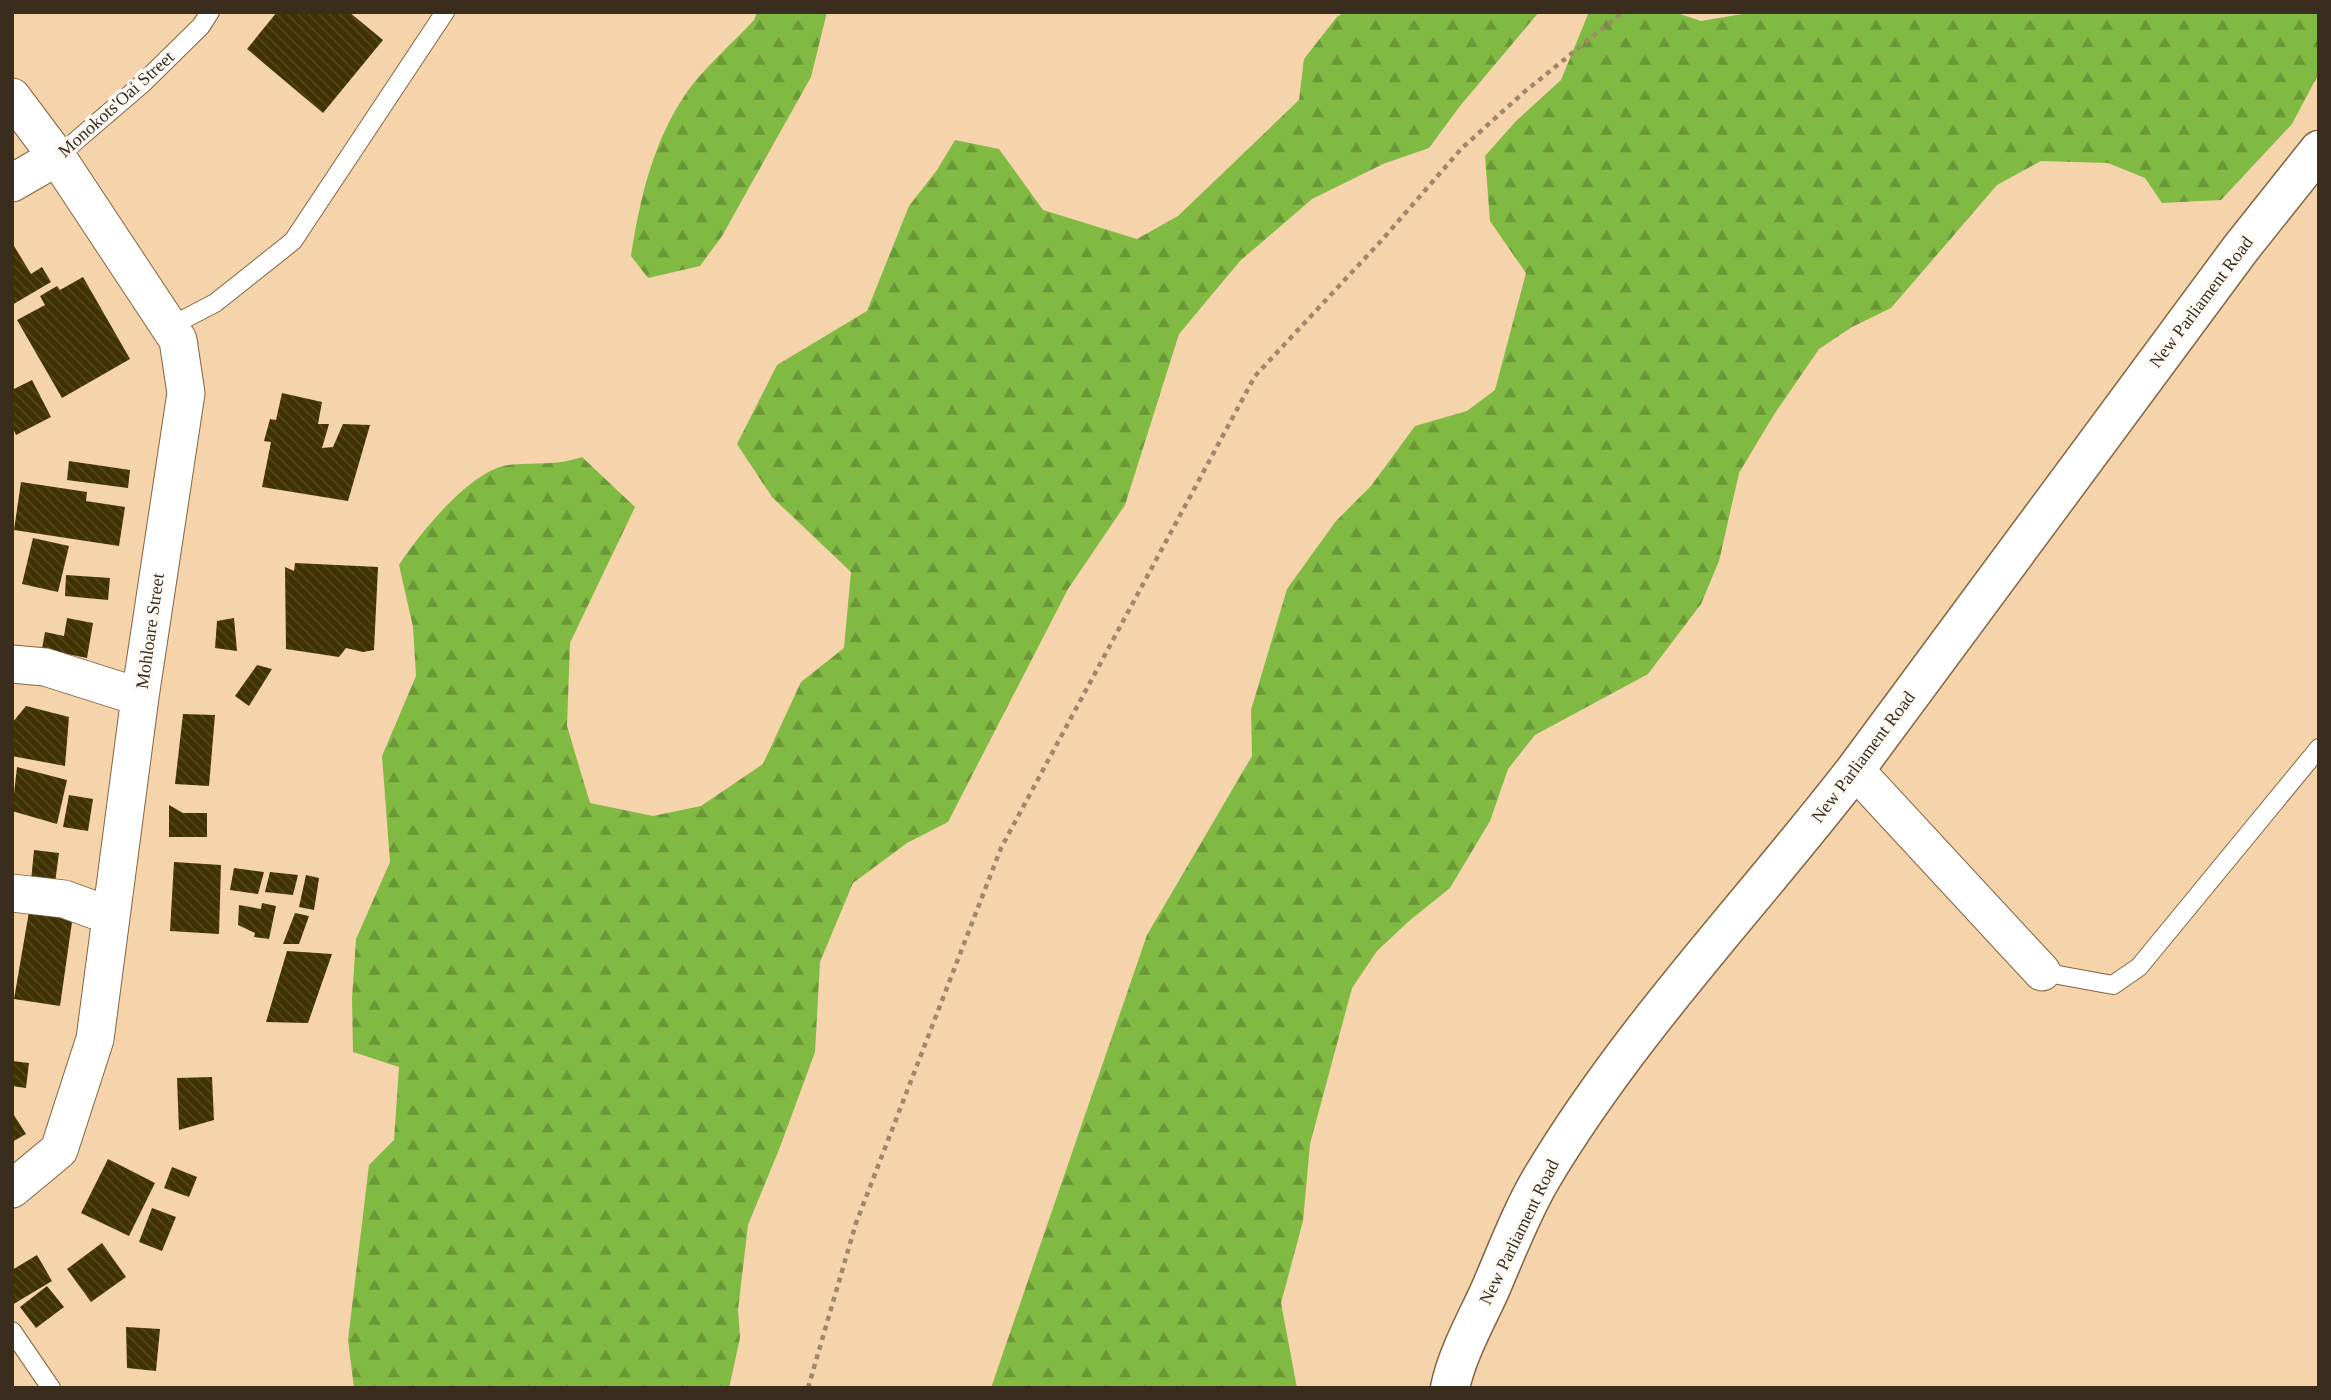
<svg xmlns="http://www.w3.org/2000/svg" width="2331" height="1400" viewBox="0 0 2331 1400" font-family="Georgia,serif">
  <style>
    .forest { fill: url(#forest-firs) }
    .building { fill: url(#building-back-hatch) }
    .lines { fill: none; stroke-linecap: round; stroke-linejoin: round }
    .service-casing { stroke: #836540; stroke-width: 20 }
    .minor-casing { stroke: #836540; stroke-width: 39 }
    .tertiary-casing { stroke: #836540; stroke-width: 41 }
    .path { stroke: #9f876a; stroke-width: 4.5; stroke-dasharray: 5 5; stroke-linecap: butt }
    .service { stroke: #fff; stroke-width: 18 }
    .minor { stroke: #fff; stroke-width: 37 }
    .tertiary { stroke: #fff; stroke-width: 38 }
    .labels { text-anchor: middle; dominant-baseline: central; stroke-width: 7; stroke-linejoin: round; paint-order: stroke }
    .street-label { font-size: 18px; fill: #3a2d1d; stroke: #fefaf6 }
  </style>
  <defs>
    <pattern id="forest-firs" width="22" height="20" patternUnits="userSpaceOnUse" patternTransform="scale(1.75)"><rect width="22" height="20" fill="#80ba42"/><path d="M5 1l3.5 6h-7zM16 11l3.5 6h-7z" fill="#6a9837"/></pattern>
    <pattern id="building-back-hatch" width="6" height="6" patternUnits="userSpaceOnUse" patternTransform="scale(1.75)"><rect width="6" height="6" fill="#403202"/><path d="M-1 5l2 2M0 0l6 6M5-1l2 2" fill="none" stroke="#54471e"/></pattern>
  </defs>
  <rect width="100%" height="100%" fill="#f5d3ab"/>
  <path class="forest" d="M757,12H827L811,77L722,236L700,266L648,278L631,256C640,198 653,141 687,92C704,68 734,42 754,20Z
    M1344,12H1539L1460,106L1429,148L1383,164L1312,199L1240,261L1179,334L1125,505L1068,589L948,822L907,843L853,883L820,962L815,1052L780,1147L748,1225L738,1310L740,1338L729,1388H354L348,1340L369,1165L394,1140L399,1067L353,1052L352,999L356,939L390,862L382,756L416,676L413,627L399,565C419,534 471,470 508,465C535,462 556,466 582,457L635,507L570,643L567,726L590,803L653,816L701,806L763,764L801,682L844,648L851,572L772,497L737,444L777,365L867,311L909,206L937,170L955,140L999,149L1043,210L1137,239L1178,216L1299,100L1304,59L1336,18Z
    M1589,12H1674L1701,21L1754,12H2319V73L2292,124L2221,200L2162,203L2145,178L2108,163L2041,161L1997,185L1891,308L1852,327L1819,349L1775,413L1739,473L1719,561L1701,604L1648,674L1535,735L1508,769L1490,821L1450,888L1409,921L1377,951L1352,988L1310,1144L1303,1221L1281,1303L1297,1388H991L1147,935L1252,756L1251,710L1287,589L1336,521L1371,486L1415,426L1467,411L1495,390L1526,273L1490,221L1485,156L1516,121L1561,80Z"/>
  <path class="building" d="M277,12H349L383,40L323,113L247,49Z
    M14,246L31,274L42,267L51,282L12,305V247Z
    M83,277L130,359L62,398L17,320L45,305L40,296L57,286L60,290Z
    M32,380L51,417L16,435L12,426V390Z
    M282,393L322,402L318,424H329L322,448L333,447L343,424L370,425L348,501L262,487L271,442L264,441L270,419L276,420Z
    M69,461L130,470L128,488L67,480Z
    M21,482L87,492L86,501L125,507L119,546L14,530Z
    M33,538L69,546L58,592L22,584Z
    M295,563L378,567L374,650L363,652L346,648L339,657L286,649L285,567L294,571Z
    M66,575L110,578L108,600L65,596Z
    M67,618L93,623L87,658L42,649L45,632L64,636Z
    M234,618L237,651L215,648L217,621Z
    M257,665L272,669L249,706L235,696Z
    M26,706L69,717L65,766L12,756V723Z
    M183,714L215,715L209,786L175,784Z
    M17,767L67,780L57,824L12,811Z
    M69,795L93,799L88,831L63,827Z
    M169,805L183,813H207V837H169Z
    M34,850L59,853L55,883L31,881Z
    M174,862L221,865L219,934L170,931Z
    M234,868L264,872L258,894L230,890Z
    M270,872L298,875L293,895L265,892Z
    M306,875L319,878L314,910L299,907Z
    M262,903L276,906L269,939L254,937L255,933L238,925L239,905L261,909Z
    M30,906L73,915L60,1006L14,999Z
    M295,913L309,916L299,944H283Z
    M287,951L332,954L308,1023L266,1022Z
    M12,1061L29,1063L26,1088L12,1086Z
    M212,1077L214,1120L179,1130L177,1078Z
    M12,1112L26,1134L12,1142Z
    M108,1159L155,1183L129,1236L81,1213Z
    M172,1167L197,1177L189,1197L164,1188Z
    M152,1208L176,1217L162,1251L139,1242Z
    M102,1243L126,1277L91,1302L67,1269Z
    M37,1255L52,1281L12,1305V1270Z
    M47,1286L64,1307L36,1328L20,1307Z
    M126,1327L160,1329L156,1371L127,1368Z"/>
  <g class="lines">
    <defs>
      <path id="service" d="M57,157L141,85L201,26L210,12
        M169,327L215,303L293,241L445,12
        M2042,972L2113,985L2139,967L2319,748
        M12,1331L51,1388"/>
      <path id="minor" d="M12,97L57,157L178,340L186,393L140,697L95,1039L59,1150L12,1189
        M12,183L57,157
        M12,664L45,667L140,697
        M1855,770L2042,972
        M12,893L64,899L111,916"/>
      <path id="tertiary" d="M1450,1388C1457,1354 1476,1321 1490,1290C1506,1253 1521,1213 1541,1179C1629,1031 1750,906 1855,770L2241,248L2319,150"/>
    </defs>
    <use href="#service" class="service-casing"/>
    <use href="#minor" class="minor-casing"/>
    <use href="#tertiary" class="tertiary-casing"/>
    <path class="path" d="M808,1388L856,1223L1001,848L1255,376L1381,241L1461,149L1523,93L1623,12"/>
    <use href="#service" class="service"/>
    <use href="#minor" class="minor"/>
    <use href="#tertiary" class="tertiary"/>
  </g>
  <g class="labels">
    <g class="street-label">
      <text transform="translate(116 104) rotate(-42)">Monokots'Oai Street</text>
      <text transform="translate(2201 302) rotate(-53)">New Parliament Road</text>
      <text transform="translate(150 631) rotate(-82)">Mohloare Street</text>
      <text transform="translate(1863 757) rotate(-53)">New Parliament Road</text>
      <text transform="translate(1519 1232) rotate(-64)">New Parliament Road</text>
    </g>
  </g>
  <rect width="2331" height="1400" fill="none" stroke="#3a2d1d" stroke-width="28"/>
</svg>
